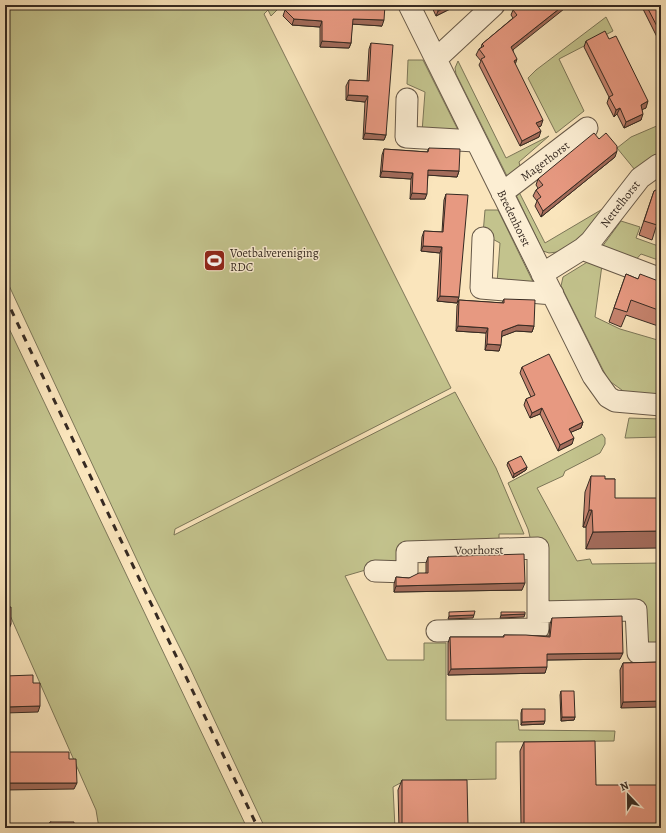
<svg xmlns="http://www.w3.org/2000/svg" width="666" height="833" viewBox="0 0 666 833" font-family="Alegreya,serif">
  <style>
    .green { fill: #c3c38d; stroke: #7c7658 }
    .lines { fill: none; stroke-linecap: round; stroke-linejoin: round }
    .minor-casing { stroke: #675948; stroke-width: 23 }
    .minor { stroke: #fceed3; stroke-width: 21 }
    .rail { stroke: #362a22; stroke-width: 3; stroke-dasharray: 7 7; stroke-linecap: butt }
    .wall { fill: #c7846f; stroke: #362a22 }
    .shaded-wall { fill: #a26b5a; stroke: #362a22 }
    .building { fill: #e79981; stroke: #362a22 }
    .labels { text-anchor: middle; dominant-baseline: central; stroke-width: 3; stroke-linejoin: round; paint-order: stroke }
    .street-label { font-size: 12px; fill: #362a22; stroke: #fceed3 }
    .poi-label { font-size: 12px; fill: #362a22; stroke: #fceed3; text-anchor: start }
  </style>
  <rect width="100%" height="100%" fill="#fae5bc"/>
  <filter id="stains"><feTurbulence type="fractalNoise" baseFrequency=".005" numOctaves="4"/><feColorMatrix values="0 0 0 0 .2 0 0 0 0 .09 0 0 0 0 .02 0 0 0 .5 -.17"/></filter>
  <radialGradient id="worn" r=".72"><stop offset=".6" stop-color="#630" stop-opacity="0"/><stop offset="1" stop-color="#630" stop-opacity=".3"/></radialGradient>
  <path class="green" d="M5,5H282L271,16L268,10L264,14L451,388L175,529L174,535L455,392L496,468L524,534H499V544L400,566L376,567L345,576L387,660H424V643H446V720H518L519,730L615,731L614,741L496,742V779L404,781L393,787L395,828H265L190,668L150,588L5,277Z
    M606,17L613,31L559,59L584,111L556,133L528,78L536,70Z
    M408,60H423L460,134L422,132L425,92L407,84Z
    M458,61L506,158L549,136L519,162L522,174L511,184L456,74L455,68Z
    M659,125L661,129V158L635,170L617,148L631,137Z
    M519,192L545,243L611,204L599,221L559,256L557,252L549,253L543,251L516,195Z
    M485,210H498L535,286L497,283L500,243L483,234Z
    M621,221L640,227L636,238L661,247V261L641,254L633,263L599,251Z
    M589,261L602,265L595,317L620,329L661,341V395L626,393L608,380L561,286L563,277Z
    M5,320L247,828H99L96,810L5,604Z
    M629,418L661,419V437L625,438Z
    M602,434L605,438V444L600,453L565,471L563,476L537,488L577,561L590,559L592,564L661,563V647H646L643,606H547L528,529L508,483Z"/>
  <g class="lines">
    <defs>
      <path id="minor" d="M409,5L593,376L608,397L615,401L661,405
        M436,59L494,5
        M407,99L406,137L475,141
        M502,193L587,128
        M483,238L481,288L553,294
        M582,249L661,279
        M542,274L582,249L591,241L640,178L658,165L661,166
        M375,571L407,572V552L538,548V629L437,631
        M539,612L636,610L638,653H661"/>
    </defs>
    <use href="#minor" class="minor-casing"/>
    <use href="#minor" class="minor"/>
    <path class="rail" d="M5,297L258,828"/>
  </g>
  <path class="wall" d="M431,5H458L436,16Z
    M519,5L513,50L515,64L541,126L538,127L539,137L520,146L479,65L481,61L476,55L479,49L481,48L482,44L513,18L511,15L513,10Z
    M641,5H661V45Z
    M285,10L382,26L352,24L351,43L349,48L320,47V27L292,25L283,16Z
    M586,41L646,108L642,109L641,120L624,128L617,114L614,117L607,103L609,97L584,47Z
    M371,43L386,135L384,140L363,139L365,102L346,100V86L349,80L367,81L369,49Z
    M429,148L459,171L457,177L428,175L425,199H410L411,179L380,177L382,155L384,149L427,152Z
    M615,157L541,217L535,206L537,201L533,196L536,190L538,188L536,185L538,179Z
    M661,188V229L656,227L652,240L639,235L654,191Z
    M446,194L457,303L437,301L440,253L421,251L422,237L424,231L442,232L444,200Z
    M626,274L638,279L661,282V327L626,315L621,327L609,322Z
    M504,299L534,326L532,332L516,331L502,336L499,351L485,350L486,333L456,331L457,306L459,300L502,303Z
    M522,367L583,422L581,428L571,432L572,444L558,451L540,414L530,418L524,405L526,399L531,397L520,373Z
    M508,462L527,467L526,470L513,478L507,465Z
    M591,476L605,479H615L586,549V527H583L585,492Z
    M428,557L522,590L394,592V584L396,577L409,578L426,573V563Z
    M552,618L620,659L547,660L545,673L448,675V643L450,637H503L504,635L549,636L550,624Z
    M661,662L621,708L620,670L623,663Z
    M561,691L575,717L574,720L561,721L560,695Z
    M522,709L544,724L521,725V713Z
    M524,742L596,785L661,828H399L398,790L402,780L468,826L521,825L520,751Z
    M50,822L74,828H48Z"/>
  <path class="shaded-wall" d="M450,5H458L436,16L438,11Z
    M564,5H569L509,53L511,47Z
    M294,19L322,21L320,27L292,25Z
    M353,19L384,20L382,26L351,24Z
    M322,41L351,43L349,48L320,47Z
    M517,59L515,65L514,61Z
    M348,95L368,96L365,102L346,100Z
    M648,101L646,108L639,111L641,105Z
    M620,108L617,114L614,117L616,110Z
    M643,114L641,120L624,128L626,122Z
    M543,120L541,126L534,129L536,123Z
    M541,131L539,137L520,146L522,141Z
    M365,133L386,135L384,140L363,139Z
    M617,151L615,157L541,217L543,211Z
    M428,170L459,171L457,177L426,175Z
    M382,171L413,173L411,179L380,177Z
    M412,193L427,194L425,199H410Z
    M423,246L442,247L440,253L421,251Z
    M440,296L459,297L457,303L437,301Z
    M518,325L534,326L532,332L516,331L500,337L502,331Z
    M458,326L488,328L486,333L456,331Z
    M487,344L501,345L499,351L485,350Z
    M542,408L540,414L530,418L532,413Z
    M583,422L581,428L567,434L569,429Z
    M574,438L572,444L558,451L560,445Z
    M527,467L526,470L513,478L514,474Z
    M589,510H592L586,527H583Z
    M661,531V548L586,549L593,532Z
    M525,583L522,590L394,592L396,586Z
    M525,614L524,617L500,618L501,615Z
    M474,615L473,618L448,619L449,616Z
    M5,624H11L9,629H5Z
    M623,653L620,659L545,660L547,654Z
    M547,667L545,673L448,675L451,669Z
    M661,701V707L621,708L623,702Z
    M40,706L38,712L5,713V707Z
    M562,717H575L574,720L561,721Z
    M545,721L544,724L521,725L522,722Z
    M5,783H77L74,789L5,790Z"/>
  <path class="building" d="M291,5H385L384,20L353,19L351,43L322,41V21L294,19L285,10Z
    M436,5H450L438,11Z
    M519,5H564L511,47L517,59L514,61L543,120L536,123L541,131L522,141L481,59L485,57L479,49L484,46L482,44L517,15L513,10Z
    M646,5H661V34Z
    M605,31L609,39L616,36L648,101L641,105L643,114L626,122L620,108L616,110L609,97L613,95L586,41Z
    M371,43L393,45L386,135L365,133L368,96L348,95L349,80L369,81Z
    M594,133L599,139L606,133L617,146V151L543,211L537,200L541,197L536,190L543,185L538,179Z
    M429,148L460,149L459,171L428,170L427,194L412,193L413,173L382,171L384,149L428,152Z
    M660,188H661V213L657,225L644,221L654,191Z
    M446,194L468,195L459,297L440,296L442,247L423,246L424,231L443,232Z
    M626,274L638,279L640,274L661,282V311L631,300L627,312L614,308Z
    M504,299L535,300L534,326L518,325L502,331L501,345L487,344L488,328L458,326L459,300L504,303Z
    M549,354L583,422L569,429L574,438L560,445L542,408L532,413L526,399L535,395L522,367Z
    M521,456L527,467L514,474L508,462Z
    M591,476H605V479H615V498H661V531L593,532L592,510H589Z
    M524,554L525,583L396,586V577L409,578L419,573H428V557Z
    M5,607H11V624H5Z
    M475,611L474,615L449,616V612Z
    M501,612H525V614L501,615Z
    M622,616L623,653L547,654V667L451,669L450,637H504V635H526L550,637L552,618Z
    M661,662V701L623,702V663Z
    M33,675V683H40V706L5,707V676Z
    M561,691H574L575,717H562Z
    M522,709H545V721L522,722Z
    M595,741L596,785H661V828H402V780H467L468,826L524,825V742Z
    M5,752H69V759H76L77,783H5Z
    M50,822H74V828H50Z"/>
  <defs>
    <symbol id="stadium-square" viewBox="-11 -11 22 22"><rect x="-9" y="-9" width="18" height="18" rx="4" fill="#8f2418" stroke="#fceed3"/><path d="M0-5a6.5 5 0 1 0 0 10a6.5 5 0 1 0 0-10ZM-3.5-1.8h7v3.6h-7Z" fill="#fff"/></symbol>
  </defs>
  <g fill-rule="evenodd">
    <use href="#stadium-square" x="202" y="248" width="25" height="25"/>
  </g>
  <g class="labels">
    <g class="street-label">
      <text transform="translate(545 161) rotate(-37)">Magerhorst</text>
      <text transform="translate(620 204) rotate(-52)">Nettelhorst</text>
      <text transform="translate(514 218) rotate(64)">Bredenhorst</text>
      <text transform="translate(479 550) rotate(-1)">Voorhorst</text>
    </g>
    <g class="poi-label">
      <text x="230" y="253">Voetbalvereniging<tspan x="230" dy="14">RDC</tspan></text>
    </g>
  </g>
  <rect width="666" height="833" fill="none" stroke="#fae5bc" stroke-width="20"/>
  <rect x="6" y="6" width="654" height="821" fill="none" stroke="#362a22" stroke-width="2"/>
  <rect x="10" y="10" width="646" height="813" fill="none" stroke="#362a22"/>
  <g transform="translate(628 795) rotate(338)" stroke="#fceed3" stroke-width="3" paint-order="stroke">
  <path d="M0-3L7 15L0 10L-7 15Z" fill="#362a22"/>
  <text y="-6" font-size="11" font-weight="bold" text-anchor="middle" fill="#362a22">N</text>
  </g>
  <rect width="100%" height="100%" filter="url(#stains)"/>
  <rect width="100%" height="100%" fill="url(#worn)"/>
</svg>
